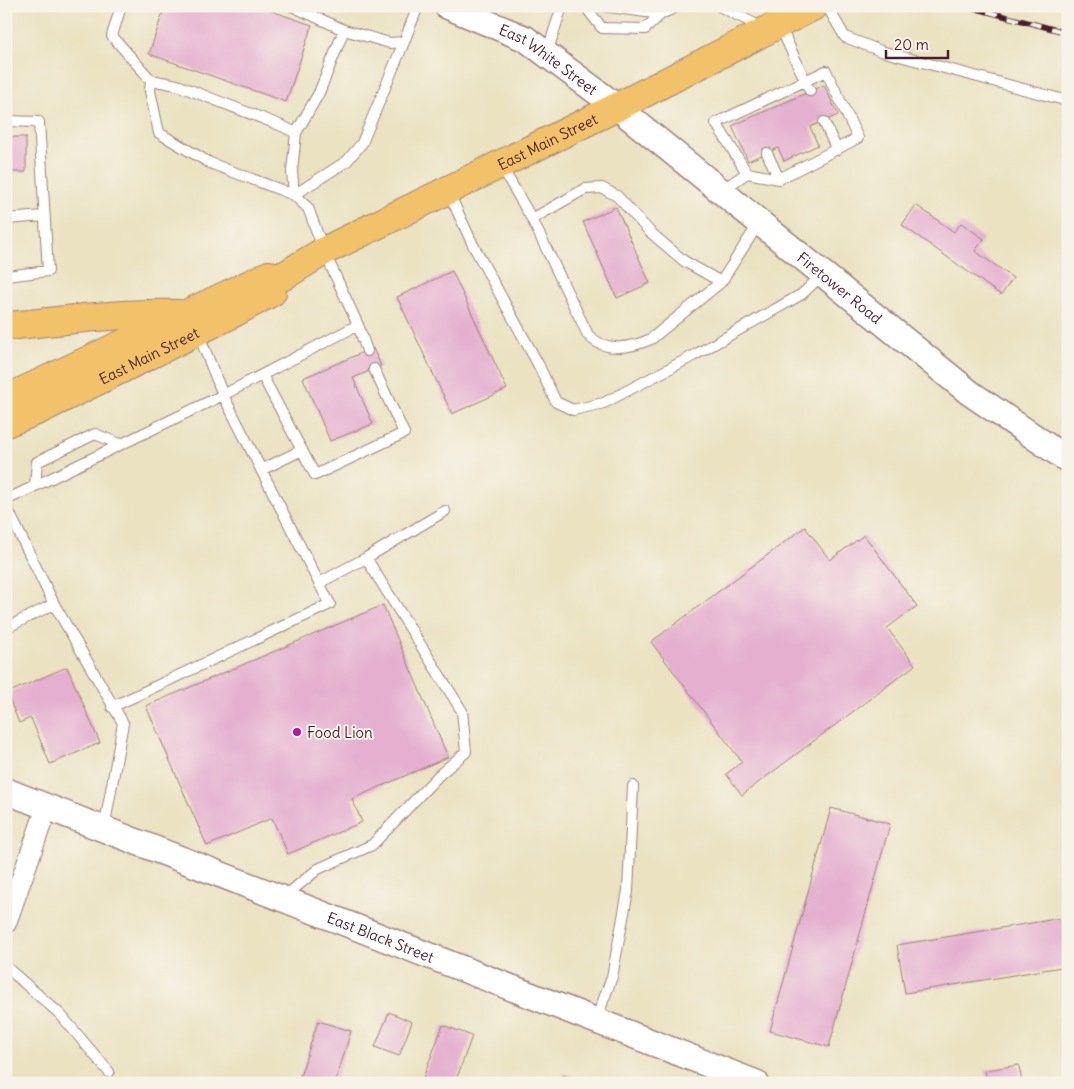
<svg xmlns="http://www.w3.org/2000/svg" width="1074" height="1089" viewBox="0 0 1074 1089" font-family="Delius,sans-serif">
  <style>
    .building { fill: #e5b0d0 }
    .lines { fill: none; stroke-linecap: round; stroke-linejoin: round }
    .service-casing { stroke: #9a8076; stroke-width: 12 }
    .minor-casing { stroke: #9a8076; stroke-width: 22 }
    .tertiary-casing { stroke: #9a8076; stroke-width: 28 }
    .trunk-casing { stroke: #9a8076; stroke-width: 30 }
    .service { stroke: #fff; stroke-width: 10 }
    .minor { stroke: #fff; stroke-width: 20 }
    .tertiary { stroke: #fff; stroke-width: 25 }
    .trunk { stroke: #f2c26a; stroke-width: 28 }
    .rail-casing { stroke: #4a1f2b; stroke-width: 5.5 }
    .rail { stroke: #f7f3e8; stroke-width: 4; stroke-dasharray: 11; stroke-linecap: butt }
    .poi-dot { fill: #b5179e; stroke: #f7f3e8; stroke-width: 2 }
    .labels { text-anchor: middle; dominant-baseline: central; stroke-width: 4; stroke-linejoin: round; paint-order: stroke }
    .street-label { font-size: 15px; fill: #4a1f2b; stroke: #f7f3e8 }
    .poi-label { font-size: 15px; fill: #4a1f2b; stroke: #f7f3e8; text-anchor: start }
  </style>
  <rect width="100%" height="100%" fill="#f7f3e8"/>
  <filter id="ink" filterUnits="userSpaceOnUse"><feTurbulence type="fractalNoise" baseFrequency=".02" numOctaves="2"/><feDisplacementMap in="SourceGraphic" scale="10" xChannelSelector="R" yChannelSelector="G"/><feConvolveMatrix kernelMatrix="1 2 1 2 8 2 1 2 1" color-interpolation-filters="sRGB"/></filter>
  <filter id="wash" filterUnits="userSpaceOnUse"><feTurbulence type="fractalNoise" baseFrequency=".0096" numOctaves="4" result="noise"/><feDisplacementMap in="SourceGraphic" scale="20" xChannelSelector="R" yChannelSelector="G"/><feGaussianBlur stdDeviation="1.12" result="paint"/><feColorMatrix in="noise" values="0 0 0 0 0 0 0 0 0 0 0 0 0 0 0 0 0 1.4 0 .05"/><feComposite in="paint" operator="in"/></filter>
  <g filter="url(#wash)">
    <rect width="100%" height="100%" fill="#eae2c1"/>
    <g id="blocks">
      <path class="building" d="M165,6H257L312,25L286,102L149,54Z
        M824,85L838,115L810,127L818,145L784,161L778,148L748,161L732,126Z
        M6,137H26V172H6Z
        M916,205L954,232L961,223L984,239L975,251L1013,278L1001,295L902,225Z
        M616,207L650,283L617,298L583,222Z
        M452,271L507,389L452,414L397,297Z
        M373,348L381,366L353,378L373,424L330,441L303,378Z
        M805,527L830,560L864,535L917,606L887,628L915,665L742,795L726,774L742,762L651,642Z
        M383,605L448,757L352,799L362,822L288,854L272,818L207,846L146,706Z
        M67,667L100,743L50,764L31,718L19,723L7,693Z
        M831,808L890,824L829,1047L770,1031Z
        M1068,917V966L905,993L897,945Z
        M389,1012L412,1022L399,1056L375,1047Z
        M318,1021L351,1031L335,1083H298Z
        M443,1025L472,1036L455,1083H435L423,1078Z
        M1019,1065L1022,1083H987L985,1070Z
        M563,1075L588,1082V1083H561Z"/>
    </g>
  </g>
  <g filter="url(#ink)">
    <use href="#blocks" fill-opacity="0" stroke="#9a8076" stroke-width="1"/>
    <g class="lines">
      <defs>
        <path id="service" d="M121,6L112,36L151,80
          M292,6L344,30
          M585,6L602,28L645,29L661,14
          M602,6L661,14L679,6
          M719,6L763,28
          M827,6L845,37L881,51L1068,101
          M779,24L810,91
          M547,53L562,6
          M6,121L39,122L48,271L6,276
          M824,122L837,150
          M296,133L292,171L294,195L347,161L362,143L404,42
          M767,153L779,179
          M501,166L532,219L585,189L602,188L617,196L650,232L684,261L721,282
          M722,190L747,173L779,179L858,138L826,71L716,123L747,173
          M448,191L473,245L538,364L556,402L573,410L604,403L693,356L802,294L823,274
          M6,219L44,216
          M532,219L588,335C605,353 631,348 651,339L721,282L759,223
          M198,333L223,395L319,583L366,558L462,711L466,752L439,775L372,845L318,869L284,897
          M367,351L358,325L324,251L308,208L294,195L210,163L159,133L150,91L151,80L177,85L282,126L296,133L319,93L344,30L390,43L404,42L418,6
          M262,375L315,475L404,433L374,369
          M261,470L302,450
          M35,486L37,462L95,434L120,444
          M6,500L223,395L358,325
          M6,506L54,604L6,628
          M366,558L445,511
          M54,604L123,723L104,829
          M112,707L330,604L319,583
          M6,967L60,1014L109,1072
          M596,1020L612,977L628,891L633,786"/>
        <path id="minor" d="M6,923L47,807"/>
        <g id="tertiary">
          <path id="s1" d="M447,6L526,39L617,107L970,393L1068,460"/>
          <path id="s2" d="M6,791L756,1083"/>
        </g>
        <g id="trunk">
          <path d="M6,326C63,321 123,312 179,314"/>
          <path id="s3" d="M6,399L269,275L282,277L324,251L617,107L814,6"/>
          <path id="s4" d="M6,423L39,410L230,315L272,292"/>
        </g>
      </defs>
      <use href="#service" class="service-casing"/>
      <use href="#minor" class="minor-casing"/>
      <use href="#tertiary" class="tertiary-casing"/>
      <use href="#trunk" class="trunk-casing"/>
      <use href="#service" class="service"/>
      <use href="#minor" class="minor"/>
      <use href="#tertiary" class="tertiary"/>
      <use href="#trunk" class="trunk"/>
      <defs>
        <path id="rail" d="M966,6L1068,33"/>
      </defs>
      <use href="#rail" class="rail-casing"/>
      <use href="#rail" class="rail"/>
    </g>
  </g>
  <circle class="poi-dot" cx="297" cy="732" r="5"/>
  <g class="labels">
    <g class="street-label">
      <text stroke="none"><textPath href="#s1" startOffset="115">East White Street</textPath></text>
      <text stroke="none"><textPath href="#s3" startOffset="602">East Main Street</textPath></text>
      <text stroke="none"><textPath href="#s1" startOffset="486">Firetower Road</textPath></text>
      <text stroke="none"><textPath href="#s4" startOffset="158">East Main Street</textPath></text>
      <text stroke="none"><textPath href="#s2" startOffset="402">East Black Street</textPath></text>
    </g>
    <g class="poi-label">
      <text x="307" y="732">Food Lion</text>
    </g>
  </g>
  <rect width="1074" height="1089" fill="none" stroke="#f7f3e8" stroke-width="25"/>
  <path d="M886 50v8h62v-8" fill="none" stroke="#4a1f2b" stroke-width="2.5"/>
  <text x="894" y="50" font-size="15" fill="#4a1f2b" stroke="#f7f3e8" stroke-width="4" paint-order="stroke">20 m</text>
</svg>
